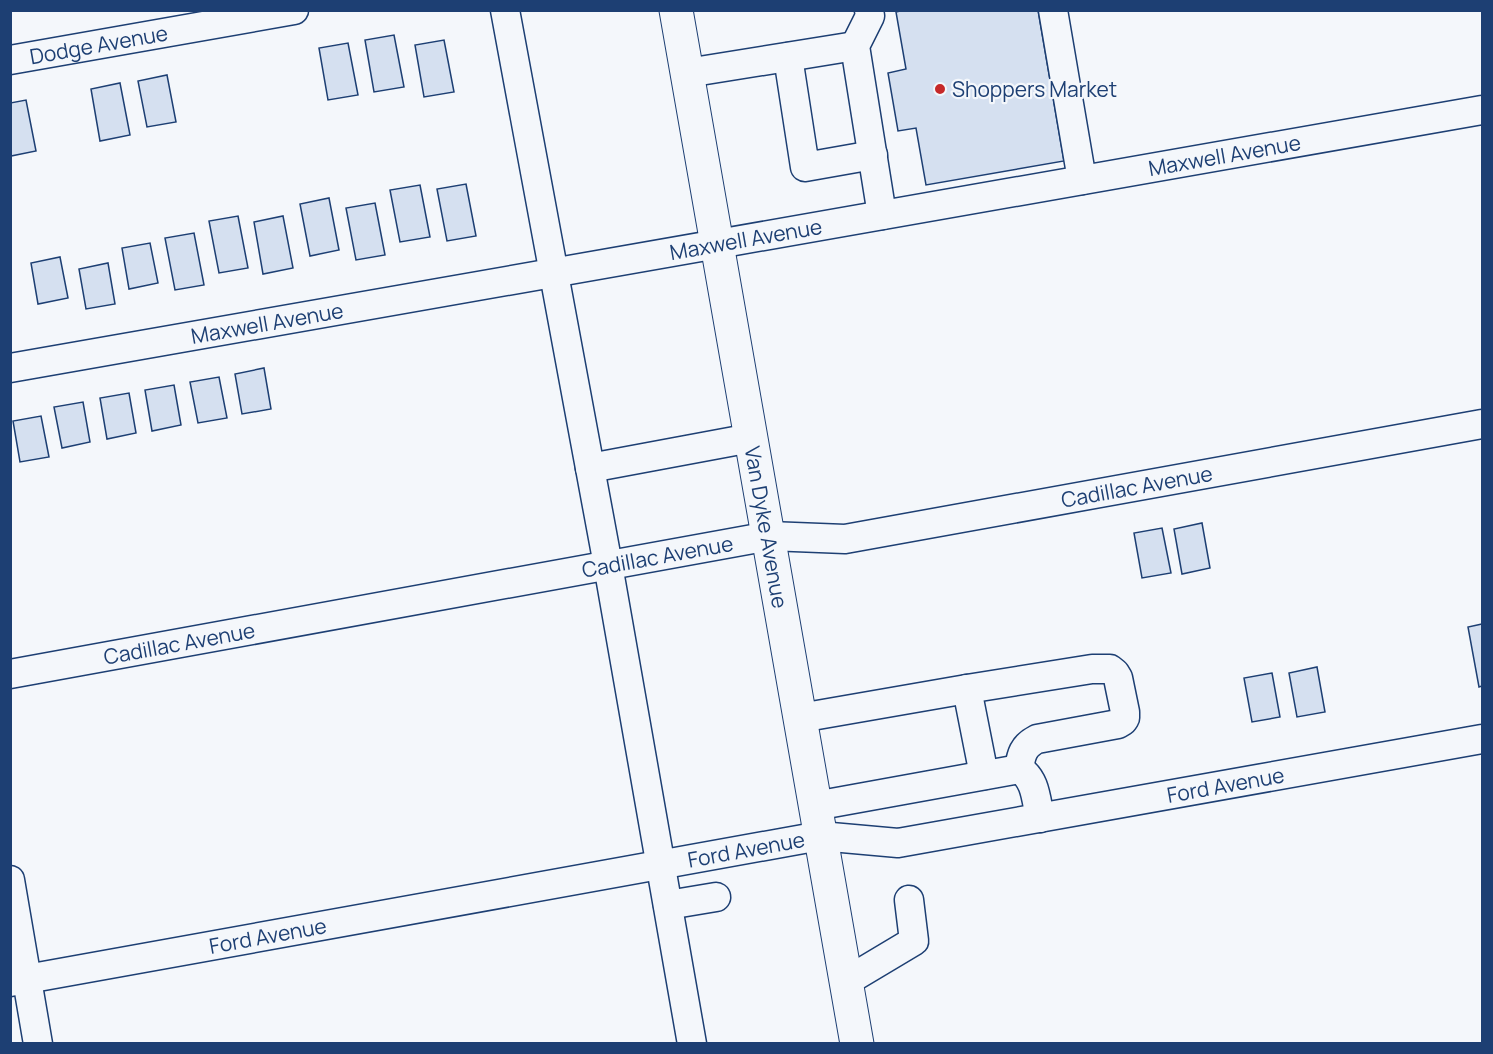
<svg xmlns="http://www.w3.org/2000/svg" width="1493" height="1054" viewBox="0 0 1493 1054" font-family="Manrope,sans-serif">
  <style>
    .building { fill: #d5e0f0; stroke: #1d3f73; stroke-width: 1.5 }
    .lines { fill: none; stroke-linecap: round; stroke-linejoin: round }
    .minor-casing { stroke: #1d3f73; stroke-width: 31 }
    .major-casing { stroke: #1d3f73; stroke-width: 35 }
    .minor { stroke: #f4f7fb; stroke-width: 28 }
    .major { stroke: #f4f7fb; stroke-width: 33 }
    .poi-dot { fill: #c62828; stroke: #f4f7fb; stroke-width: 2 }
    .labels { text-anchor: middle; dominant-baseline: central; stroke-width: 4.5; stroke-linejoin: round; paint-order: stroke }
    .street-label { font-size: 21px; fill: #1d3f73; stroke: #f4f7fb }
    .poi-label { font-size: 21px; fill: #1d3f73; stroke: #f4f7fb; text-anchor: start }
  </style>
  <rect width="100%" height="100%" fill="#f4f7fb"/>
  <path class="building" d="M904,10H1038L1064,161L926,185L916,128L898,131L888,73L906,69L896,12Z
    M394,35L404,87L374,92L365,40Z
    M444,40L454,92L424,97L415,45Z
    M348,43L358,95L328,100L319,48Z
    M167,75L176,122L147,127L138,81Z
    M120,83L130,135L100,141L91,89Z
    M26,100L36,151L11,156L10,103Z
    M466,184L476,236L447,241L437,189Z
    M420,185L430,237L400,242L390,190Z
    M329,198L339,250L310,256L300,204Z
    M375,203L385,255L356,260L346,208Z
    M238,216L248,268L219,273L209,221Z
    M283,216L293,268L263,274L254,222Z
    M194,233L204,285L175,290L165,238Z
    M150,243L158,283L129,289L122,248Z
    M60,257L68,298L38,304L31,263Z
    M108,263L115,304L86,309L79,269Z
    M264,368L271,409L242,414L235,374Z
    M219,377L227,418L198,423L190,382Z
    M174,385L181,425L152,431L145,390Z
    M129,393L136,433L107,439L100,398Z
    M83,402L90,442L62,448L54,407Z
    M41,416L49,457L20,462L13,421Z
    M1202,523L1210,568L1182,574L1174,529Z
    M1162,528L1171,573L1142,578L1134,533Z
    M1482,624V686L1479,687L1468,627Z
    M1317,667L1325,712L1297,717L1289,673Z
    M1272,673L1280,717L1252,722L1244,678Z"/>
  <g class="lines">
    <defs>
      <g id="minor">
        <path d="M505,10L608,565L692,1044"/>
        <path d="M869,10L870,16L855,46L882,215"/>
        <path d="M1053,10L1082,180"/>
        <path d="M788,57L805,167L873,155"/>
        <path id="s1" d="M10,60L294,10"/>
        <path d="M687,73L855,46"/>
        <path id="s2" d="M10,368L1482,110"/>
        <path d="M590,468L751,438"/>
        <path id="s3" d="M10,674L769,536L845,539L1482,424"/>
        <path d="M800,718L967,689"/>
        <path d="M984,775L967,689L1092,669H1110L1115,673L1118,678L1125,712V718L1123,721L1118,724L1037,739C1023,746 1021,755 1019,769"/>
        <path d="M815,806L1019,769C1036,779 1036,800 1040,818"/>
        <path d="M10,880L38,1044"/>
        <path d="M668,905L716,897"/>
        <path d="M847,981L914,941L909,900"/>
        <path id="s4" d="M10,982L820,836L898,843L1482,739"/>
      </g>
      <g id="major">
        <path id="s5" d="M676,10L857,1044"/>
      </g>
    </defs>
    <use href="#minor" class="minor-casing"/>
    <use href="#major" class="major-casing"/>
    <use href="#minor" class="minor"/>
    <use href="#major" class="major"/>
  </g>
  <circle class="poi-dot" cx="940" cy="89" r="6"/>
  <g class="labels">
    <g class="street-label">
      <text stroke="none"><textPath href="#s1" startOffset="90">Dodge Avenue</textPath></text>
      <text stroke="none"><textPath href="#s2" startOffset="1233">Maxwell Avenue</textPath></text>
      <text stroke="none"><textPath href="#s2" startOffset="747">Maxwell Avenue</textPath></text>
      <text stroke="none"><textPath href="#s2" startOffset="261">Maxwell Avenue</textPath></text>
      <text stroke="none"><textPath href="#s3" startOffset="1144">Cadillac Avenue</textPath></text>
      <text stroke="none"><textPath href="#s5" startOffset="525">Van Dyke Avenue</textPath></text>
      <text stroke="none"><textPath href="#s3" startOffset="658">Cadillac Avenue</textPath></text>
      <text stroke="none"><textPath href="#s3" startOffset="172">Cadillac Avenue</textPath></text>
      <text stroke="none"><textPath href="#s4" startOffset="1234">Ford Avenue</textPath></text>
      <text stroke="none"><textPath href="#s4" startOffset="748">Ford Avenue</textPath></text>
      <text stroke="none"><textPath href="#s4" startOffset="262">Ford Avenue</textPath></text>
    </g>
    <g class="poi-label">
      <text x="952" y="89">Shoppers Market</text>
    </g>
  </g>
  <rect width="1493" height="1054" fill="none" stroke="#1d3f73" stroke-width="24"/>
</svg>
